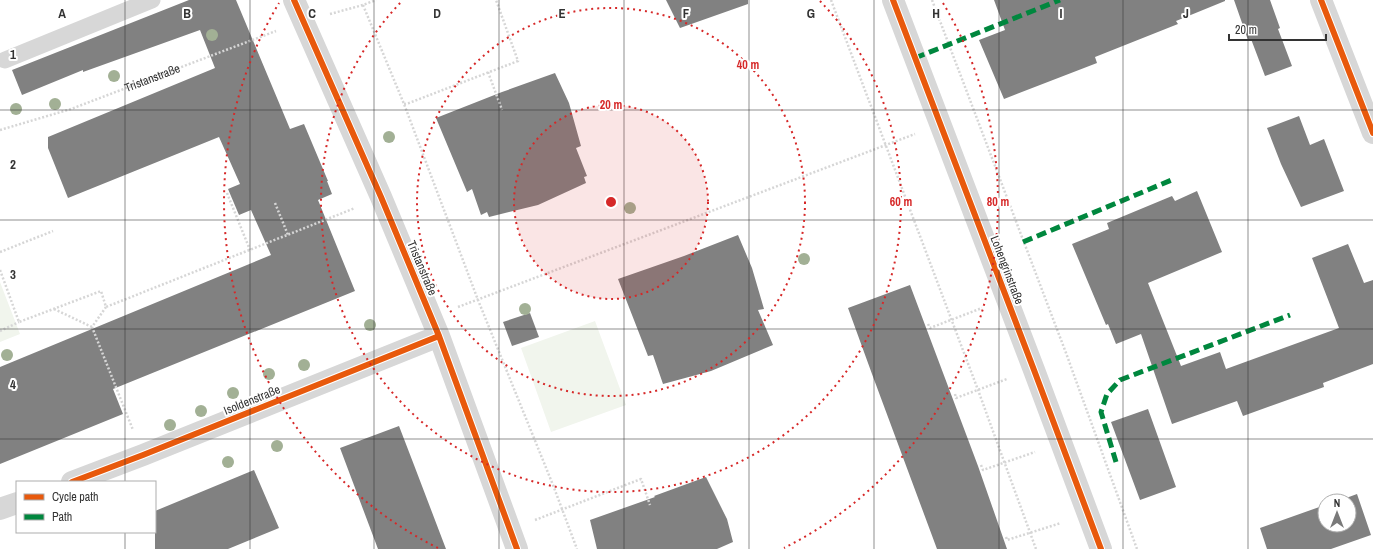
<svg xmlns="http://www.w3.org/2000/svg" width="1373" height="549" viewBox="0 0 1373 549" font-family="'Archivo Narrow',sans-serif">
  <style>
    .green { fill: #f1f5ed }
    .building { fill: #818181 }
    .lines { fill: none; stroke-linecap: round; stroke-linejoin: round }
    .path { stroke: #d6d6d6; stroke-width: 2.5; stroke-dasharray: 2 2; stroke-linecap: butt }
    .lane { stroke: #d7d7d7; stroke-width: 17 }
    .street { stroke: #d7d7d7; stroke-width: 22 }
    .quiet { stroke: #00873e; stroke-width: 5; stroke-dasharray: 10 5; stroke-linecap: butt }
    .cycleway-casing { stroke: #fff; stroke-width: 8 }
    .cycleway { stroke: #e8590c; stroke-width: 6 }
    .tree { fill: #a2b095 }
    .grid { fill: none; stroke: #333; stroke-width: 1; stroke-opacity: 0.55 }
    .ring { fill: none; stroke: #d62828; stroke-width: 2; stroke-dasharray: 2 4 }
    .labels { text-anchor: middle; dominant-baseline: central; stroke-width: 4; stroke-linejoin: round; paint-order: stroke }
    .street-label { font-size: 12px; fill: #333; stroke: #fff }
    .grid-label { font-size: 13px; text-anchor: middle; font-weight: bold; fill: #333; stroke: #fff; stroke-width: 4; stroke-linejoin: round; paint-order: stroke }
    .centre { fill: #d62828; stroke: #fff; stroke-width: 2 }
    .ring-label { font-size: 12px; text-anchor: middle; font-weight: bold; fill: #d62828; stroke: #fff; stroke-width: 4; stroke-linejoin: round; paint-order: stroke }
  </style>
  <rect width="100%" height="100%" fill="#fff"/>
  <path class="green" d="M0,282L20,334L0,342Z
    M595,321L626,405L551,432L521,348Z"/>
  <path class="building" d="M189,0H236L290,129L304,124L328,181H327L332,194L318,200L355,291L113,389L123,414L0,464V367L271,255L251,210L239,215L228,189L240,184L219,137L68,198L48,148V137L215,68L200,30L83,72V70L22,95L12,70Z
    M666,0H748V4L680,28Z
    M994,0H1225V1L1176,21L1178,24L1095,57L1097,63L1004,99L979,40L1005,30Z
    M1234,0H1270L1280,28L1278,29L1292,66L1265,76L1251,39L1248,40Z
    M555,73L569,103L581,146L576,148L587,176L584,177L586,183L538,205L489,217L487,212L481,215L472,189L467,192L436,118L502,92Z
    M1299,116L1310,145L1324,139L1344,191L1301,207L1281,164L1267,128Z
    M1197,191L1222,252L1148,283L1181,366L1220,352L1226,369L1339,328L1312,258L1348,244L1364,283L1373,280V364L1323,383L1324,387L1243,416L1237,401L1172,424L1141,334L1116,344L1108,324L1106,325L1072,244L1109,229L1107,223L1172,196L1175,201Z
    M738,235L752,268L764,309L758,310L773,345L711,371L663,384L653,355L648,356L618,279L684,256Z
    M910,285L978,466L1007,549H937L872,374L848,308Z
    M530,313L539,337L512,346L503,322Z
    M1148,409L1176,487L1140,500L1111,422Z
    M399,426L414,465L446,549H378L340,448Z
    M254,470L279,528L228,549H155V511Z
    M706,477L727,519L733,542L717,549H597L590,520L655,497L654,496Z
    M1357,494L1371,535L1331,549H1267L1260,528L1325,505V525H1349V501H1338Z"/>
  <g class="lines">
    <g class="path">
      <path d="M831,0L978,390L1036,549"/>
      <path d="M932,0L1066,353L1137,549"/>
      <path d="M363,5L404,104L478,300L553,485L577,549"/>
      <path d="M330,14L363,5L376,0"/>
      <path d="M488,72L502,110"/>
      <path d="M404,104L409,103L518,61L496,0"/>
      <path id="s1" d="M0,130L71,109L276,31"/>
      <path d="M227,193L250,250"/>
      <path d="M275,203L288,235"/>
      <path d="M0,252L53,231"/>
      <path d="M0,270L19,322L101,291L106,307L355,208"/>
      <path d="M106,307L92,327L133,430"/>
      <path d="M458,307L915,134"/>
      <path d="M54,309L92,327"/>
      <path d="M928,324L930,328L982,308"/>
      <path d="M0,331L19,322"/>
      <path d="M955,394L956,398L1007,379"/>
      <path d="M981,465L983,470L1035,452"/>
      <path d="M535,520L641,479L650,505"/>
      <path d="M1006,537L1007,540L1061,523"/>
    </g>
    <path class="lane" d="M5,60L152,0"/>
    <path class="street" d="M294,0L381,197L439,336L517,549
      M893,0L1034,370L1101,549
      M1321,0L1373,133
      M72,482L143,455L439,336
      M0,509L17,503"/>
    <path class="quiet" d="M915,58L1060,0
      M1023,242L1174,179
      M1116,462L1101,412L1107,394L1120,380L1290,315"/>
    <defs>
      <path id="cycleway" d="M294,0L381,197L439,336L517,549
        M893,0L1034,370L1101,549
        M1321,0L1373,133
        M72,482L143,455L439,336"/>
    </defs>
    <use href="#cycleway" class="cycleway-casing"/>
    <use href="#cycleway" class="cycleway"/>
  </g>
  <g class="tree">
    <circle cx="212" cy="35" r="6"/>
    <circle cx="114" cy="76" r="6"/>
    <circle cx="55" cy="104" r="6"/>
    <circle cx="16" cy="109" r="6"/>
    <circle cx="389" cy="137" r="6"/>
    <circle cx="630" cy="208" r="6"/>
    <circle cx="804" cy="259" r="6"/>
    <circle cx="525" cy="309" r="6"/>
    <circle cx="370" cy="325" r="6"/>
    <circle cx="7" cy="355" r="6"/>
    <circle cx="304" cy="365" r="6"/>
    <circle cx="269" cy="374" r="6"/>
    <circle cx="233" cy="393" r="6"/>
    <circle cx="201" cy="411" r="6"/>
    <circle cx="170" cy="425" r="6"/>
    <circle cx="277" cy="446" r="6"/>
    <circle cx="228" cy="462" r="6"/>
  </g>
  <path class="grid" d="M125,0V482M250,0V549M374,0V549M499,0V549M624,0V549M749,0V549M874,0V549M999,0V549M1123,0V549M1248,0V549M0,110H1373M0,220H1373M0,329H1373M0,439H1373M125,532V549"/>
  <circle cx="611" cy="202" r="97" fill="#d62828" fill-opacity=".12"/>
  <g class="ring">
    <circle cx="611" cy="202" r="97"/>
    <circle cx="611" cy="202" r="194"/>
    <path d="M820 1A290 290 0 1 1 402 1"/>
    <path d="M438 548A387 387 0 0 1 279 3M943 3A387 387 0 0 1 784 548"/>
  </g>
  <g class="labels">
    <g class="street-label">
      <text stroke="none"><textPath href="#s1" startOffset="161">Tristanstraße</textPath></text>
      <text transform="translate(422 268) rotate(67)">Tristanstraße</text>
      <text transform="translate(1007 270) rotate(69)">Lohengrinstraße</text>
      <text transform="translate(252 400) rotate(-22)">Isoldenstraße</text>
    </g>
  </g>
  <g class="grid-label">
    <text x="62" y="18">A</text>
    <text x="187" y="18">B</text>
    <text x="312" y="18">C</text>
    <text x="437" y="18">D</text>
    <text x="562" y="18">E</text>
    <text x="686" y="18">F</text>
    <text x="811" y="18">G</text>
    <text x="936" y="18">H</text>
    <text x="1061" y="18">I</text>
    <text x="1186" y="18">J</text>
    <text x="13" y="59">1</text>
    <text x="13" y="169">2</text>
    <text x="13" y="279">3</text>
    <text x="13" y="389">4</text>
  </g>
  <circle cx="611" cy="202" r="6" class="centre"/>
  <g class="ring-label">
    <text x="748" y="69">40 m</text>
    <text x="611" y="109">20 m</text>
    <text x="901" y="206">60 m</text>
    <text x="998" y="206">80 m</text>
  </g>
  <rect x="16" y="481" width="140" height="52" fill="#ffffff" stroke="#adadad"/>
  <rect x="24" y="494" width="20" height="6" fill="#e8590c" stroke="#adadad"/>
  <text x="52" y="501" font-size="12" fill="#333333">Cycle path</text>
  <rect x="24" y="514" width="20" height="6" fill="#00873e" stroke="#adadad"/>
  <text x="52" y="521" font-size="12" fill="#333333">Path</text>
  <g transform="translate(1337 513)"><circle r="19" fill="#ffffff" stroke="#adadad"/>
  <path d="M0-3L7 15L0 10L-7 15Z" fill="#7a7a7a"/>
  <text y="-6" font-size="11" font-weight="bold" text-anchor="middle" fill="#333333">N</text>
  </g>
  <path d="M1229 34v6h97v-6" fill="none" stroke="#333333" stroke-width="2"/>
  <text x="1235" y="34" font-size="12" fill="#333333" stroke="#ffffff" stroke-width="3" paint-order="stroke">20 m</text>
</svg>
